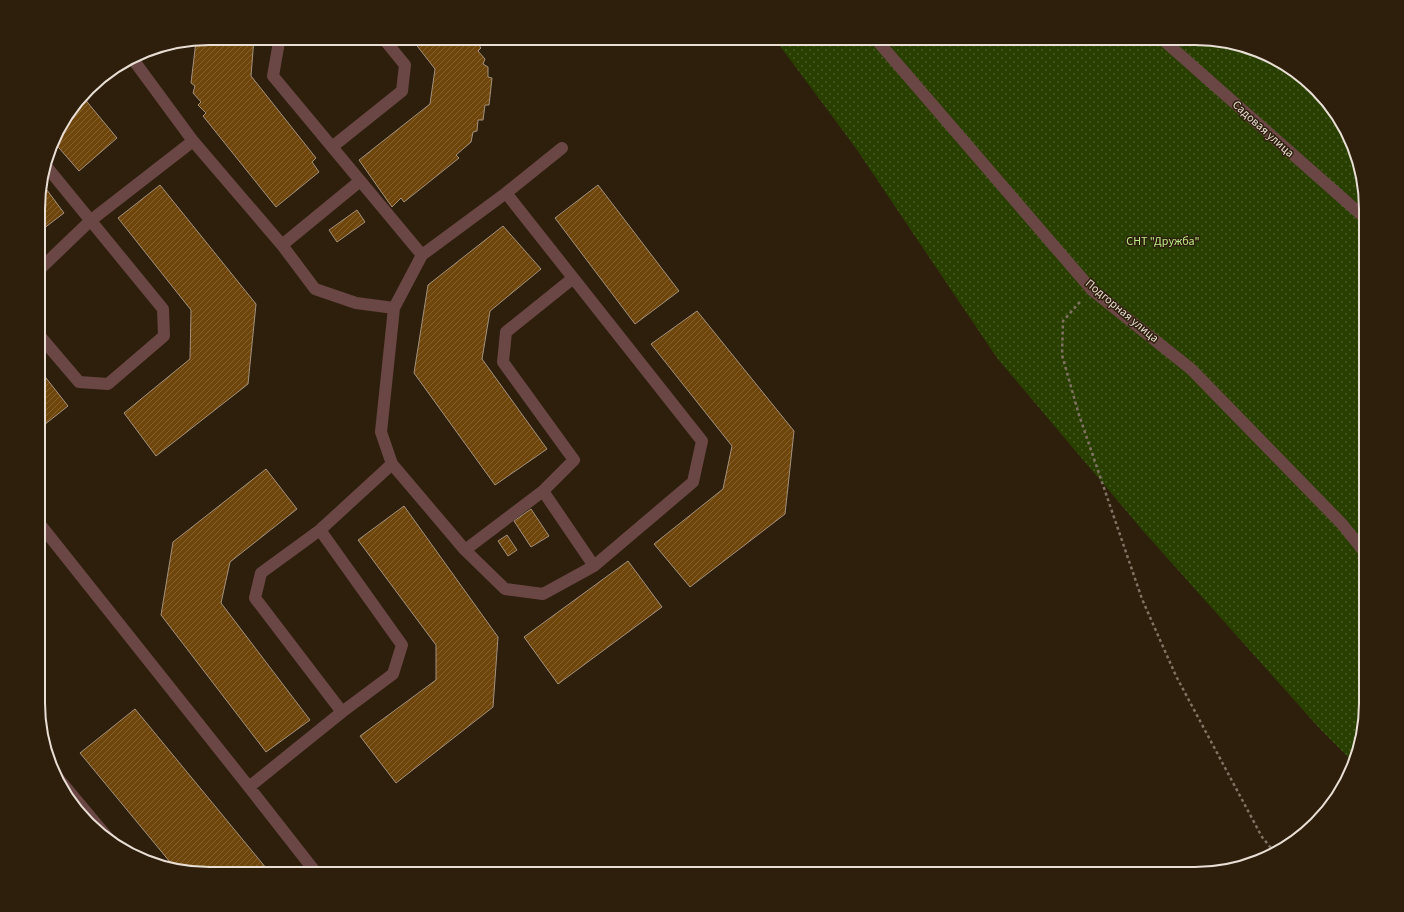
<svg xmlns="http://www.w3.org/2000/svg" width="1404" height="912" viewBox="0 0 1404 912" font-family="'Source Sans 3',sans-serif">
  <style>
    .garden { fill: url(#garden-dots) }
    .building { fill: url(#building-hatch); stroke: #a4917c }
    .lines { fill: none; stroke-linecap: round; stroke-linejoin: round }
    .path { stroke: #807364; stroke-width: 2.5; stroke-dasharray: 3 3; stroke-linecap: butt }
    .service { stroke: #6a4744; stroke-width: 12 }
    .labels { text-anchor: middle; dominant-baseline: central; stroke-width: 3; stroke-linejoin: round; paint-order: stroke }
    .street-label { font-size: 12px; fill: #e8ded3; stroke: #2e1f0d }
    .park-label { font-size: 12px; fill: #bbe984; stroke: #2e1f0d }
    .rim { fill: none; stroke: #e8ded3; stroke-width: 2 }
  </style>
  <defs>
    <pattern id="garden-dots" width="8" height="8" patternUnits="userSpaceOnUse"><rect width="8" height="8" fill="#283f00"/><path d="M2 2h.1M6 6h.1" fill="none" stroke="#475a24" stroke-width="1.8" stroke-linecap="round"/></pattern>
    <pattern id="building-hatch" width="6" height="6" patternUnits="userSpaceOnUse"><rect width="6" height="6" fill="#6e460c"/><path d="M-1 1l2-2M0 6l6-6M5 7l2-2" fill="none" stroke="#83602e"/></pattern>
  </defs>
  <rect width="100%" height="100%" fill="#2e1f0d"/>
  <path class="garden" d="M774,38H1195L1249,47L1290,67L1343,124L1366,198V714L1357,757L1354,763L1320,729L1144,532L997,358L855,147Z"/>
  <path class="building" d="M209,38H254L251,76L316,158L312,162L319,172L276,207L203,116L206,113L198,105L201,102L193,93L195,86L191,83L196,41H200V40Z
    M411,38H474L481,48L478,51L485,59L483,64L488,67V77L492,78L489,105H485L483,120H478L477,131L473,132L471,142L456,155L459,158L404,202L401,198L392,207L359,160L430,104L435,69Z
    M83,97L117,138L79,171L53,141L56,133Z
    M41,182L64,213L39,232V187Z
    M160,185L256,304L248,384L156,456L124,413L190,359L191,310L118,218Z
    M598,185L679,291L635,324L555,218Z
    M357,210L365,222L337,242L329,230Z
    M503,226L541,269L490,311L482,359L547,449L495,485L414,373L428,285Z
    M697,311L794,431L785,514L690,587L654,544L723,489L732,446L651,344Z
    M39,369L68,406L39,429Z
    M266,469L297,509L230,562L221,603L310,720L266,752L161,615L173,542Z
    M404,506L498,637L493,707L396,783L360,736L436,680V645L358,540Z
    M531,509L549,536L531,547L514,521Z
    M507,535L517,550L508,556L498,541Z
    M628,561L662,607L558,684L524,637Z
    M135,709L271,874H209L175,868L80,753Z"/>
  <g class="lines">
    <path class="path" d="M1080,302L1063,321L1062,355L1079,415L1142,599L1176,676L1262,837L1275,853
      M1364,724L1363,713L1366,710"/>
    <path class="service" d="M284,38L279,42L273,76L422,255
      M875,38L1092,290L1191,369L1342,524L1366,554
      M1161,38L1366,219
      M132,58L193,141
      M332,147L402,91L405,65L383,38
      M506,193L702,441L693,482L594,566L543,594L505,589L465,550L392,464L381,432L394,308L422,255Z
      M506,193L562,148
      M282,245L360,181
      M39,270L90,221L193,141L282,245L315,289L356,303L394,308
      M39,335L79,382L108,384L164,336L163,309L46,166
      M543,491L594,566
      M39,523L249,787
      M465,550L543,491L574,460L503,362L506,332L572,279
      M342,712L255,598L261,573L320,530L392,464
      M58,778L114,845
      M317,874L249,787L342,712L393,674L402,645L320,530"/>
  </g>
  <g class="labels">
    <g class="street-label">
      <text transform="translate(1263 129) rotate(42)">Садовая улица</text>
      <text transform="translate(1122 311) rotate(40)">Подгорная улица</text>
    </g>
    <g class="park-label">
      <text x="1163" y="241">СНТ "Дружба"</text>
    </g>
  </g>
  <path d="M0 0H1404V912H0ZM209 45H1195A164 164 0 0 1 1359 209V703A164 164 0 0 1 1195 867H209A164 164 0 0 1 45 703V209A164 164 0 0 1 209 45Z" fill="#2e1f0d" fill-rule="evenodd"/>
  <path class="rim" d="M209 45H1195A164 164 0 0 1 1359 209V703A164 164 0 0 1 1195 867H209A164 164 0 0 1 45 703V209A164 164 0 0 1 209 45Z"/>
</svg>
